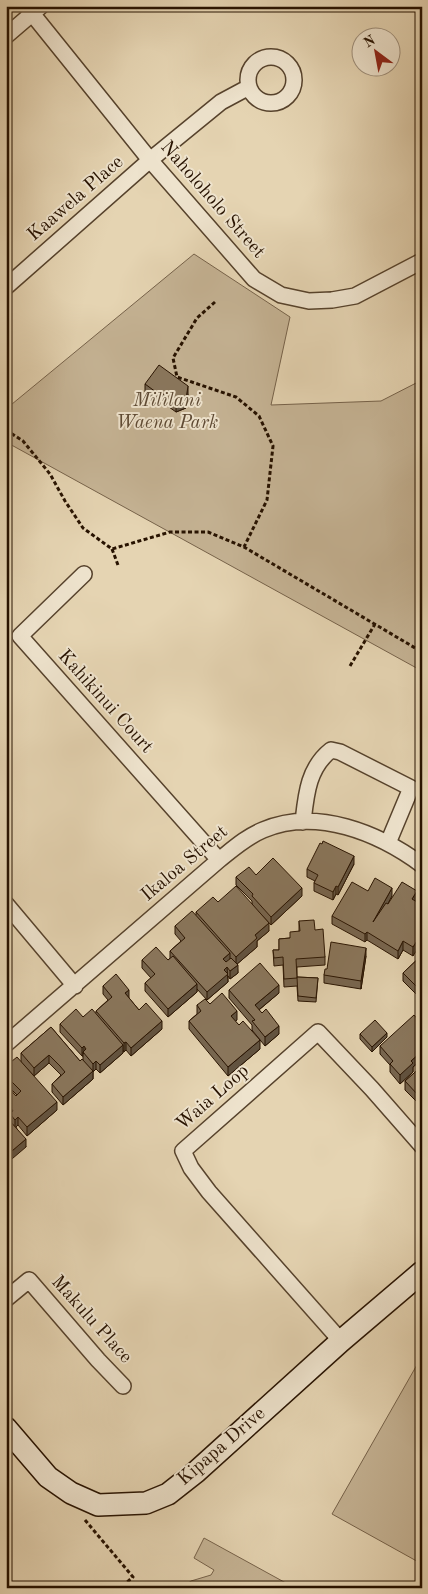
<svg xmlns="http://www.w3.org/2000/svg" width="428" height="1594" viewBox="0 0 428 1594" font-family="'Old Standard TT',serif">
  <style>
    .green { fill: #c5b394; stroke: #76624a }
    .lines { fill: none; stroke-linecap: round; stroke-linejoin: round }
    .street-casing { stroke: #56422c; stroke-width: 18 }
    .secondary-casing { stroke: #271200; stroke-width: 24 }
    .path { stroke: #271200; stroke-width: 3; stroke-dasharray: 4 2.5; stroke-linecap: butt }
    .street { stroke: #eee3cd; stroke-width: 15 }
    .secondary { stroke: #eee3cd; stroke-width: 21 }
    .wall { fill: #776650; stroke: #271200 }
    .shaded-wall { fill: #615341; stroke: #271200 }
    .building { fill: #8a775d; stroke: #271200 }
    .labels { text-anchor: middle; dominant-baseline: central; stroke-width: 4; stroke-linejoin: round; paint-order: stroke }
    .street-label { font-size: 19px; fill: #271200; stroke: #eee3cd }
    .park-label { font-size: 19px; font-style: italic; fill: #5e4a34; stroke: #eee3cd }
  </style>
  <rect width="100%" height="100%" fill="#e5d4b2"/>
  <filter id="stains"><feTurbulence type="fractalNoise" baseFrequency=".004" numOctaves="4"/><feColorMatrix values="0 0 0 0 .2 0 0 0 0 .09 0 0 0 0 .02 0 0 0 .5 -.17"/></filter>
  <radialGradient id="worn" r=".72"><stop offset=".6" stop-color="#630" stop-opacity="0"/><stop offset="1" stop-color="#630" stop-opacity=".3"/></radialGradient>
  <path class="green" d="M194,254L290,317L271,405L381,401L422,380V671L6,442V409Z
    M422,1356V1564L332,1514Z
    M204,1538L295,1588H182L191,1581L211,1575L214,1570L194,1558Z"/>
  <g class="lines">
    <defs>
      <path id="street" d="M26,6L150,160L254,279L281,295L309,301L332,300L355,296L422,261
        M6,36L41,6
        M248 80a23 23 0 1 1 46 0a23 23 0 1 1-46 0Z
        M6,287L150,160L221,102L249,87
        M84,574L20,636L219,860
        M303,822C306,795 308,768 331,750L340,752L411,788L388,843
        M6,904L75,986
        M6,1044L219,860C233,849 246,837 263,830C316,807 379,833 422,865
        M6,1299L29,1280L98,1360L123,1386
        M341,1341L209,1192L191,1168L183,1151L318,1032L372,1089L422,1146"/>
      <path id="secondary" d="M6,1428L48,1477L71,1493L98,1505L146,1503L168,1494L196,1472L341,1341L422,1272"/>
    </defs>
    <use href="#street" class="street-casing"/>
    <use href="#secondary" class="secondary-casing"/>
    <path class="path" d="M215,302L197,318L173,358L177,377L236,397L259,416L273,446L267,500L244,547
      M6,430L23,441L50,474L65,501L83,528L112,549L170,532H208L244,547L422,652
      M112,549L118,565
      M350,666L375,624
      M85,1520L133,1577L120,1588"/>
    <use href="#street" class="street"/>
    <use href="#secondary" class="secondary"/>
  </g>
  <path class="wall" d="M145,384L188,394L186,408L176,412L162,402L160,403L145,392Z
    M354,864L338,895L336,894L333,900L314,891V883L315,881L307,877V869Z
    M256,875L302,896L271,925L258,911L269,931L257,941V947L237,964L238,973L230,979L228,976V982L207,1000L197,989V992L168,1017L145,991V983L151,978L142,968V960H168L170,958V951L181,941L175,934V926L196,915V912L218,902L252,904V901L236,885V877Z
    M368,891L392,896L387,904L417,899L416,902L413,956L403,950L398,959L367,940L365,942L332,924V916Z
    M299,921L315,930L325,957V965L297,967V977L318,978L316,1002L298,1001L297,986L284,987L283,965L274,966L273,950H279V939L290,938L299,931Z
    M422,955V1000L403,981V973Z
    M366,956L361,989L324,983V975L327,969Z
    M103,986L129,998L139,1010L162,1029L131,1056L126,1050L124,1052L123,1050V1053L100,1073L96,1069L93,1072V1079L63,1105L52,1092V1084L61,1075L49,1063L34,1076L21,1062V1053L51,1027L80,1061L83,1060V1056H82L60,1032V1024L96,1013V1011L108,1000L103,994Z
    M229,990L279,993L259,1010L279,1034L265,1046L252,1030V1025L229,998Z
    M210,1004L237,1020L235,1021L260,1049L228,1076L189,1029V1021L197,1014V1005Z
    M422,1024V1059L413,1067V1072L400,1084L390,1072V1065L380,1054V1046Z
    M360,1034L387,1037L372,1052L360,1039Z
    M6,1066L57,1110L27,1136L18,1125L16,1127L26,1147L10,1121V1115L8,1117L6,1116V1085L16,1096L17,1095L6,1084Z
    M422,1066L418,1103L405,1090V1081Z"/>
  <path class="shaded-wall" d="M188,386V394L186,408L176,412V404Z
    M162,393V402L160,403V395Z
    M354,856V864L338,895V887Z
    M336,886V894L333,900V892Z
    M302,888V896L271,925V917Z
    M392,888V896L373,931V922Z
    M417,891V899L412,908V899Z
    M269,923V931L257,941V947L236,965V957L255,935Z
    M367,932V940L365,942V934Z
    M422,933V942L413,956V947Z
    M403,941V950L398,959V951Z
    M366,948V956L361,989V981Z
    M230,953V961L223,967V959Z
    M238,965V973L230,979V971Z
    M227,967L228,982L207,1000V992L224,970Z
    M197,984V992L168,1017V1009Z
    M279,985V993L255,1013V1005Z
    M129,990V998L125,993Z
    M237,1011V1020L231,1025V1016Z
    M162,1021V1029L131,1056V1048Z
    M279,1026V1034L265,1046V1037Z
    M387,1033V1037L372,1052V1047Z
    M260,1040V1049L228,1076V1067Z
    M126,1042V1050L124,1052V1043Z
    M123,1045V1053L100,1073V1065Z
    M84,1046V1054L83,1052V1056H82V1048Z
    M422,1051V1059L413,1067V1072L400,1084V1075L411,1061Z
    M49,1055V1063L34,1076V1068Z
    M96,1061V1069L93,1072V1064Z
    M93,1071V1079L63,1105V1097Z
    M422,1091V1100L418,1103V1095Z
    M57,1102V1110L27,1136V1127Z
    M10,1107V1115L8,1117V1109Z
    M18,1117V1125L15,1128V1120Z
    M26,1139V1147L6,1164V1156Z"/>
  <path class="building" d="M159,365L188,386L186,399L176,404L162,393L160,395L145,384Z
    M323,841L354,856L338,887L336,886L333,892L314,883L318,875L307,869L320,843L322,844Z
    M273,858L302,888L271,917L252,896L253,894L236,877L249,867L256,875Z
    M375,878L392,888L373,922L386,903L388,904L402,882L417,891L412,899L422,905V933L413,947L403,941L398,951L367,932L365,934L332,916L352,882L368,891Z
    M236,886L269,923L255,935L257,938L236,957L196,912L213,897L218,902Z
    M192,911L230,953L223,959L226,962L231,958L238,965L230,971L227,967L224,970L228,974L207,992L170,951L185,938L175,926Z
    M314,920L315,930L323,929L325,957L296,959L297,978L284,979L283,957L274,958L273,950H279V939L290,938V932L300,931L299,921Z
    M331,942L366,948L361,981L324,975L325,969H327Z
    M156,947L168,960L173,956L197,984L168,1009L145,983L155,974L142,960Z
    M422,955V992L403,973Z
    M260,963L279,985L255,1005L262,1013L266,1009L279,1026L265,1037L252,1021L255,1020L229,990Z
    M116,974L129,990L125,993L139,1010L146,1003L162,1021L131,1048L126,1042L124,1043L96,1011L112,997L103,986Z
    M297,977L318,978L316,998L298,996Z
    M222,993L237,1011L231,1016L239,1025L243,1021L260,1040L228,1067L189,1021L201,1011L197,1005L205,999L210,1004Z
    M76,1009L83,1017L92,1009L123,1045L100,1065L96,1061L93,1064L83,1052L86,1049L84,1046L82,1048L60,1024Z
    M414,1015L422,1024V1051L411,1061L413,1063L400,1075L390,1064L393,1061L380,1046Z
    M375,1020L387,1033L372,1047L360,1034Z
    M51,1027L80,1061L82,1059L93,1071L63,1097L52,1084L65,1072L60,1066L49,1055L34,1068L21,1053Z
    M17,1057L57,1102L27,1127L18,1117L15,1120L10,1114L13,1111L10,1107L8,1109L6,1107V1085L16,1096L21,1091L6,1076V1066Z
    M422,1066V1091L418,1095L405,1081Z
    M9,1120L26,1139L6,1156V1122Z"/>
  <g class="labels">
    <g class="street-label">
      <text transform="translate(76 199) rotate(-41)">Kaawela Place</text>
      <text transform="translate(212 200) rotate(49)">Naholoholo Street</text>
      <text transform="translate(105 702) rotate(48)">Kahikinui Court</text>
      <text transform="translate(185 864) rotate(-40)">Ikaloa Street</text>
      <text transform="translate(213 1098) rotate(-41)">Waia Loop</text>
      <text transform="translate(91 1320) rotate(48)">Makulu Place</text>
      <text transform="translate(222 1447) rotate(-41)">Kipapa Drive</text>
    </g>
    <g class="park-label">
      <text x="167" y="401">Mililani<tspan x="167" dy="22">Waena Park</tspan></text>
    </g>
  </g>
  <rect width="428" height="1594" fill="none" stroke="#e5d4b2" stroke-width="25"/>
  <rect x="8" y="8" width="413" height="1579" fill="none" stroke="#271200" stroke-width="2.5"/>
  <rect x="12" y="12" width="403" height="1569" fill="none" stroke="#271200"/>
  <g transform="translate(376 52) rotate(328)"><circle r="24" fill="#eee3cd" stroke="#9e8f7b"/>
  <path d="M0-4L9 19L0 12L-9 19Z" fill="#8f2418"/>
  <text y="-8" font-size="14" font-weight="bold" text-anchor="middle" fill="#271200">N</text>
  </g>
  <rect width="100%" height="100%" filter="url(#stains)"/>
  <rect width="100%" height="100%" fill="url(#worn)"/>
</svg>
